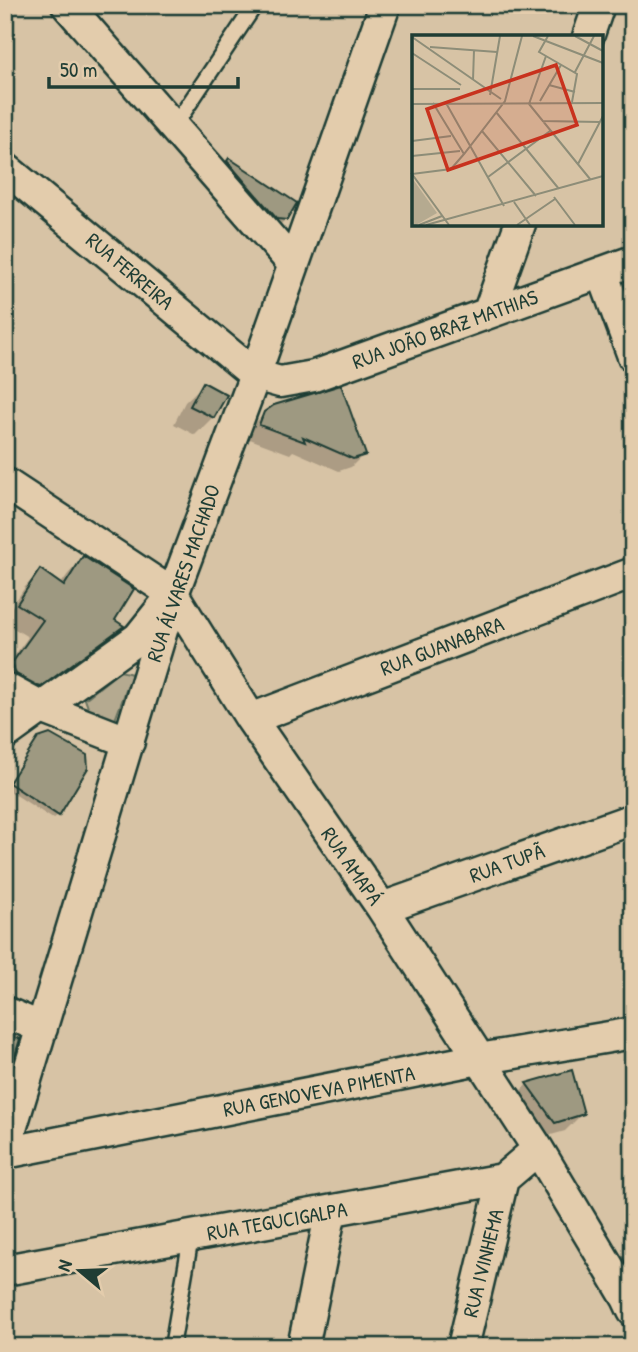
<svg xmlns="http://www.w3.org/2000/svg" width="638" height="1352" viewBox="0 0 638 1352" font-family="'Patrick Hand',sans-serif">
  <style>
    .green { fill: #b5aa90; stroke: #6a7462; stroke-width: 2 }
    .shadow { fill: #0003 }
    .building { fill: #9e9981; stroke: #1f3d34; stroke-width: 2 }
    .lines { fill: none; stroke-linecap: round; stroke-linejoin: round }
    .service-casing { stroke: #1f3d34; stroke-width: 19 }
    .minor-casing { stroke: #1f3d34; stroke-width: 35 }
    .service { stroke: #e3ccac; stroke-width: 14 }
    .minor { stroke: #e3ccac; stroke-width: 30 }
    .labels { text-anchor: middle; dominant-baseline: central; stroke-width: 6; stroke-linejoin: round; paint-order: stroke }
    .street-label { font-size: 21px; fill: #1f3d34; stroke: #e3ccac }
    .inset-road { fill: none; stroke: #8d8d78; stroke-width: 2 }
    .view { fill: #c8321e; fill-opacity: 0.15; stroke: #c8321e; stroke-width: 3.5 }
    .inset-edge { fill: none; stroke: #1f3d34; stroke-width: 3.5 }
  </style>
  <rect width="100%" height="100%" fill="#d7c3a5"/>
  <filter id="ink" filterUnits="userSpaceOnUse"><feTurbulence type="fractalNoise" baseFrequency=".0143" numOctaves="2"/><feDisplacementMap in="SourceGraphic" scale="14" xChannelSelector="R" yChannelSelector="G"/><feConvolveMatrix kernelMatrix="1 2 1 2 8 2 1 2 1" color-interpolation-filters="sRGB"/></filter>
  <g filter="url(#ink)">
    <path class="green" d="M120,671L132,674L113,725L90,713L85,699Z"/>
    <path class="shadow" d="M234,171H244L286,219L268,237L217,188Z
      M203,385L213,417L195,435L174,424L185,402Z
      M265,413L364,454L351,467L339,471L293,451L290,454L247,438L251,427Z
      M83,558L112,621L121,627L106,642L23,702L5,692V669L28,637L5,623V617L25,587L40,571L60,585L68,574Z
      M34,744L58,815L53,819L5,788Z
      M571,1072L582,1114L565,1131L537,1139L510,1102L527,1084Z"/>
    <path class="building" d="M229,158L297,203L287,220L277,219L227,161Z
      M203,382L227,395L214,418L190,406Z
      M341,385L366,455L353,459L303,437L305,442L259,425L264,412L274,405Z
      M83,556L134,589L115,620L124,626L41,687L38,686L16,674L12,663L43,620L17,604L40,569L64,586Z
      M50,734L87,755L88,768L59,816L9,783L38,738Z
      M5,1034L20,1039L5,1088Z
      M572,1070L584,1114L555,1123L526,1083Z"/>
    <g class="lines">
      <defs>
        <path id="service" d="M173,128L255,5
          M172,1347L191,1237"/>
        <path id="minor" d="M67,5L293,264
          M588,37L599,5
          M5,168L255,375L280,382L314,376L633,261
          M602,272L633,356
          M489,311L520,224
          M5,483L173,594L251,719L382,908L538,1149L627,1298L633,1311
          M5,688L42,708L129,742
          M251,719L633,573
          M5,734L138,638L162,608
          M382,908L633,819
          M5,1012L42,1028
          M5,1149L173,594L255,375L385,5
          M5,1153L479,1059L633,1033
          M5,1270L503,1179L538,1149
          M303,1347L331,1211
          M463,1347L503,1179"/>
      </defs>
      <use href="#service" class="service-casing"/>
      <use href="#minor" class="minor-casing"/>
      <use href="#service" class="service"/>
      <use href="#minor" class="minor"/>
    </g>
  </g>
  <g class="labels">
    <g class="street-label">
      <text transform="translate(130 271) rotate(40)">RUA FERREIRA</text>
      <text transform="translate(445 329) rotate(-20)">RUA JOÃO BRAZ MATHIAS</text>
      <text transform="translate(183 573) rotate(-71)">RUA ÁLVARES MACHADO</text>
      <text transform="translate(442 646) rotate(-21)">RUA GUANABARA</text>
      <text transform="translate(507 863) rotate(-20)">RUA TUPÃ</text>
      <text transform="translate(352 866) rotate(55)">RUA AMAPÁ</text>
      <text transform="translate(319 1091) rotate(-11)">RUA GENOVEVA PIMENTA</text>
      <text transform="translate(277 1221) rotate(-10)">RUA TEGUCIGALPA</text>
      <text transform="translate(483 1263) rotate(-76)">RUA IVINHEMA</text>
    </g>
  </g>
  <g transform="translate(412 35)">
    <rect width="191" height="191" fill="#d7c3a5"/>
    <path d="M0,143L25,178L4,190H0Z" fill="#b5aa90"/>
    <path class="inset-road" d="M121,1L191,28M136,1L127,17L165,39L160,67M163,1L191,16M0,2L89,64M18,12L85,17M0,18L49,50M134,21L117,69L178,144M163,37L182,1M61,45L62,15M137,50L163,57M0,54H48M78,60L88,1M128,66L149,30M21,68L52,119M34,68L92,171M0,69L191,68M84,77L147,154M130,86L188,87M70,96L124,161M0,106L39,101M0,121L48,116M166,129L191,81M76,142L138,96M142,162L163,190M102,167L118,190M7,190L30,181M14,190L191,141M37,190L0,139L39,134L52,119L93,66L110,1M105,190L143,164"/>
    <path class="view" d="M144,30L165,90L36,135L15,74Z"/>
    <rect width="191" height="191" class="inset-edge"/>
  </g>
  <rect width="638" height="1352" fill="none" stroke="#e3ccac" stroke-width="28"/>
  <rect x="14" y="14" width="610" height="1324" fill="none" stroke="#1f3d34" stroke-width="2.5" filter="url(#ink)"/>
  <g transform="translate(80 1271) rotate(289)" stroke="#e3ccac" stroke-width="5" paint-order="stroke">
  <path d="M0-5L12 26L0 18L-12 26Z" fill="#1f3d34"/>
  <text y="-10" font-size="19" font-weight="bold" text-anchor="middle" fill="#1f3d34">N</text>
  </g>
  <path d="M49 77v10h189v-10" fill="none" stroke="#1f3d34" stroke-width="3.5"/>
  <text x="60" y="77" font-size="21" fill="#1f3d34" stroke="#e3ccac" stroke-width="5" paint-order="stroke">50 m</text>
</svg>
